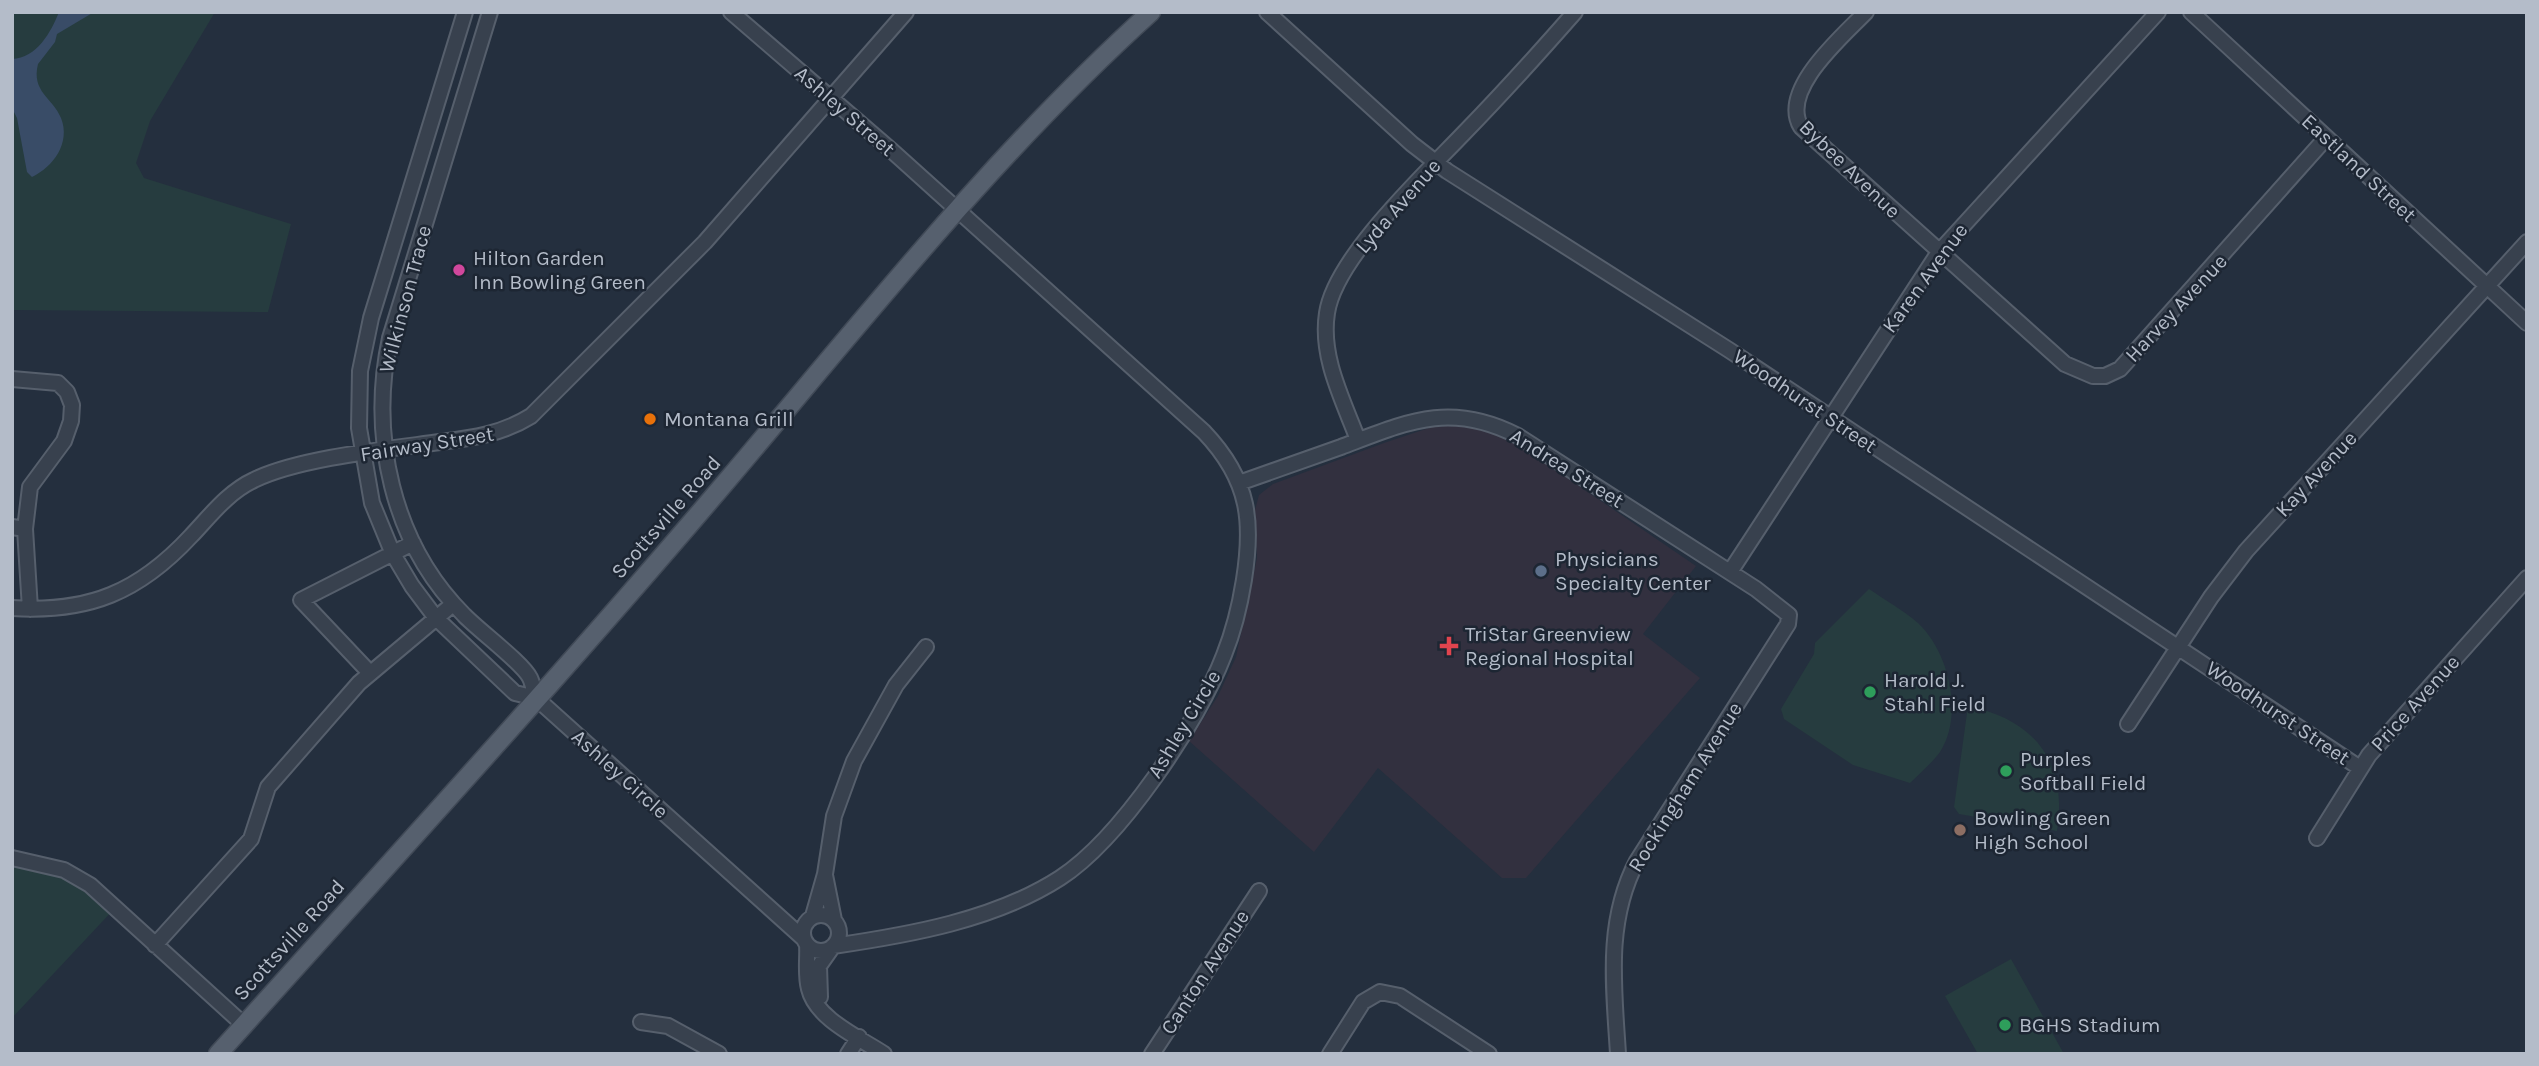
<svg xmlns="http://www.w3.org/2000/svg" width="2539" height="1066" viewBox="0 0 2539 1066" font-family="Karla,sans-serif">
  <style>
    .medical { fill: #32303f }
    .green { fill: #263c3f }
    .water { fill: #394c67 }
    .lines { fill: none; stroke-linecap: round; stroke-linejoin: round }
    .minor-casing { stroke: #565f6c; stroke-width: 18 }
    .major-casing { stroke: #414a57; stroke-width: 21 }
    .minor { stroke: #38414e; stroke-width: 14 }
    .major { stroke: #56606e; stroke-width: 18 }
    .hotel-dot { fill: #d1479c; stroke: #1d2633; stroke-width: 2.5 }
    .food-dot { fill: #e8710a; stroke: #1d2633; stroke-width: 2.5 }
    .service-dot { fill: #5c6f8a; stroke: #1d2633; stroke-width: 2.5 }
    .health-dot { fill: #e0444e; stroke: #1d2633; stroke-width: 2.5 }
    .leisure-dot { fill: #2e9e5b; stroke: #1d2633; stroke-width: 2.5 }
    .education-dot { fill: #8d6e63; stroke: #1d2633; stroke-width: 2.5 }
    .labels { text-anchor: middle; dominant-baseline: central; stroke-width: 5; stroke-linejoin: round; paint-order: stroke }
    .street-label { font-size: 21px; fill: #b4bcc9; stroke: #1d2633 }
    .poi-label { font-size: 21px; fill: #b4bcc9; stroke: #1d2633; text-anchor: start }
  </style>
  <rect width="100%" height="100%" fill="#242f3e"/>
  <path class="medical" d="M1457,425L1493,433L1525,449L1696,566L1643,634L1700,678L1526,878H1502L1378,768L1314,852L1189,741L1218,696L1236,657L1257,558L1255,510L1259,495L1273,484L1384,443L1432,427Z"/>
  <path class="green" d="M12,12H215L150,121L136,163L144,178L291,224L268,312L12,310Z
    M1869,589C1885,600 1903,610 1918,623C1949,652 1964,715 1940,752C1932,763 1919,774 1910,783L1853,765L1784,719L1781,709L1814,654L1815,643Z
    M1968,706C2035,720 2068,762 2057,831L1959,814L1954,807Z
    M12,861L49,865L115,908L12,1018Z
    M2011,959L2064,1054H1978L1945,996Z"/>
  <path class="water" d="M59,12H94L57,34L55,42L38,64C31,92 53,98 61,118C71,143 53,167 32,177L27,172L17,118L12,108V59C37,58 51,32 59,12Z"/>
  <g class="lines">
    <defs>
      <path id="minor" d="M465,12L371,318L360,371L359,428L372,503L393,554L412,586L436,618L515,693L536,698L803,938
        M490,12L390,338C369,436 392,543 464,615C478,630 523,663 530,678C533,684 534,692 536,698
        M731,12L891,150L1204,432C1224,453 1239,476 1245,504C1254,546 1240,615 1224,655C1198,723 1120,839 1060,878C995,920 909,935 833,946
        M1267,12L1412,144L1447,171L1729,350L2360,768
        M1866,12C1842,37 1779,90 1801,127L2065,364L2093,376H2105L2120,369L2326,138
        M2191,12L2527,323
        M12,379L58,383L67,392L72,405L71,421L64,441L30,487L25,529L12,527
        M1358,440C1343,400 1320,357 1327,313C1335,258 1424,175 1464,133C1502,94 1539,53 1575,12
        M1239,483C1273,471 1307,459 1341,447C1407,422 1450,401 1518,436L1756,589L1789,615L1788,624L1637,861C1605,922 1614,987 1618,1054
        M25,529L30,609
        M1730,572L1939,252L2158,12
        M12,608C89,613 139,592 191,536C210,516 228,492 254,480C299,458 389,449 440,442C473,438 502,434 531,416L705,242L906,12
        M370,673L301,600L413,543
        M2128,724L2211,597L2246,551L2527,242
        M2317,838L2369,755L2527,578
        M12,858L64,870L90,885L244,1025
        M825,875L834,920
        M803 933a18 18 0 1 1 36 0a18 18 0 1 1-36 0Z
        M813,916L825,874L834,816L854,761L896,685L926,647
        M807,944C808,959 805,974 809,989C816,1019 860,1038 884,1054
        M155,945L251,839L268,787L359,683L453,604
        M820,997L819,966L831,949
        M641,1022L668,1026L719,1054
        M848,1054L859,1037
        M1152,1054L1259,891
        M1330,1054L1363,1002L1380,992L1400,996L1489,1054"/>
      <path id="major" d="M218,1054C384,869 552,686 713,497C854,332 989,158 1151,12"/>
    </defs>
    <use href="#minor" class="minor-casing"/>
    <use href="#major" class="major-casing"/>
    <use href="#minor" class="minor"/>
    <use href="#major" class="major"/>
  </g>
  <circle class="hotel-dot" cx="459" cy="270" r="7"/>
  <circle class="food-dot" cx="650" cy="419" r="7"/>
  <circle class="service-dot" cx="1541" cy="571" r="7"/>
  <path class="health-dot" d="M1445.5 635.5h7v7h7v7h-7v7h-7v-7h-7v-7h7z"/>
  <g class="leisure-dot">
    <circle cx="1870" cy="692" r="7"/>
    <circle cx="2006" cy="771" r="7"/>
    <circle cx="2005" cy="1025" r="7"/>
  </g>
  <circle class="education-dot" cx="1960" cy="830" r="7"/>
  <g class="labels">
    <g class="street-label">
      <text transform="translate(845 111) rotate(41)">Ashley Street</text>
      <text transform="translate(2359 168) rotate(43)">Eastland Street</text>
      <text transform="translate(1850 169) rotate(44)">Bybee Avenue</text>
      <text transform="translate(1398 206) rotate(-49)">Lyda Avenue</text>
      <text transform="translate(1925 278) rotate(-54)">Karen Avenue</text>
      <text transform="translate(405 299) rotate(-75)">Wilkinson Trace</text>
      <text transform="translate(2176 308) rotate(-47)">Harvey Avenue</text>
      <text transform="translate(1805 401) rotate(34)">Woodhurst Street</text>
      <text transform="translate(427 444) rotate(-9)">Fairway Street</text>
      <text transform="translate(1567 468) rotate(32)">Andrea Street</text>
      <text transform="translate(2316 474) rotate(-47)">Kay Avenue</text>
      <text transform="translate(666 517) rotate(-49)">Scottsville Road</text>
      <text transform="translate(2415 703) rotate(-48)">Price Avenue</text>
      <text transform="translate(2278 713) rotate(34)">Woodhurst Street</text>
      <text transform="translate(1184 724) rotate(-59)">Ashley Circle</text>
      <text transform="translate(620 774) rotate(42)">Ashley Circle</text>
      <text transform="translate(1685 787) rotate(-58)">Rockingham Avenue</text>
      <text transform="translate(289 940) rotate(-48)">Scottsville Road</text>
      <text transform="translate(1205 972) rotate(-57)">Canton Avenue</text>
    </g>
    <g class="poi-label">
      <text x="473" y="258">Hilton Garden<tspan x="473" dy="24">Inn Bowling Green</tspan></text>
      <text x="664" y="419">Montana Grill</text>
      <text x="1555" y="559">Physicians<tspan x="1555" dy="24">Specialty Center</tspan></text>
      <text x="1465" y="634">TriStar Greenview<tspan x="1465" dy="24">Regional Hospital</tspan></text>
      <text x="1884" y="680">Harold J.<tspan x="1884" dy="24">Stahl Field</tspan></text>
      <text x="2020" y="759">Purples<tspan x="2020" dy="24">Softball Field</tspan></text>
      <text x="1974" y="818">Bowling Green<tspan x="1974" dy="24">High School</tspan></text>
      <text x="2019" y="1025">BGHS Stadium</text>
    </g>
  </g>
  <rect width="2539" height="1066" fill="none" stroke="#b4bcc9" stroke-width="28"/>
</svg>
